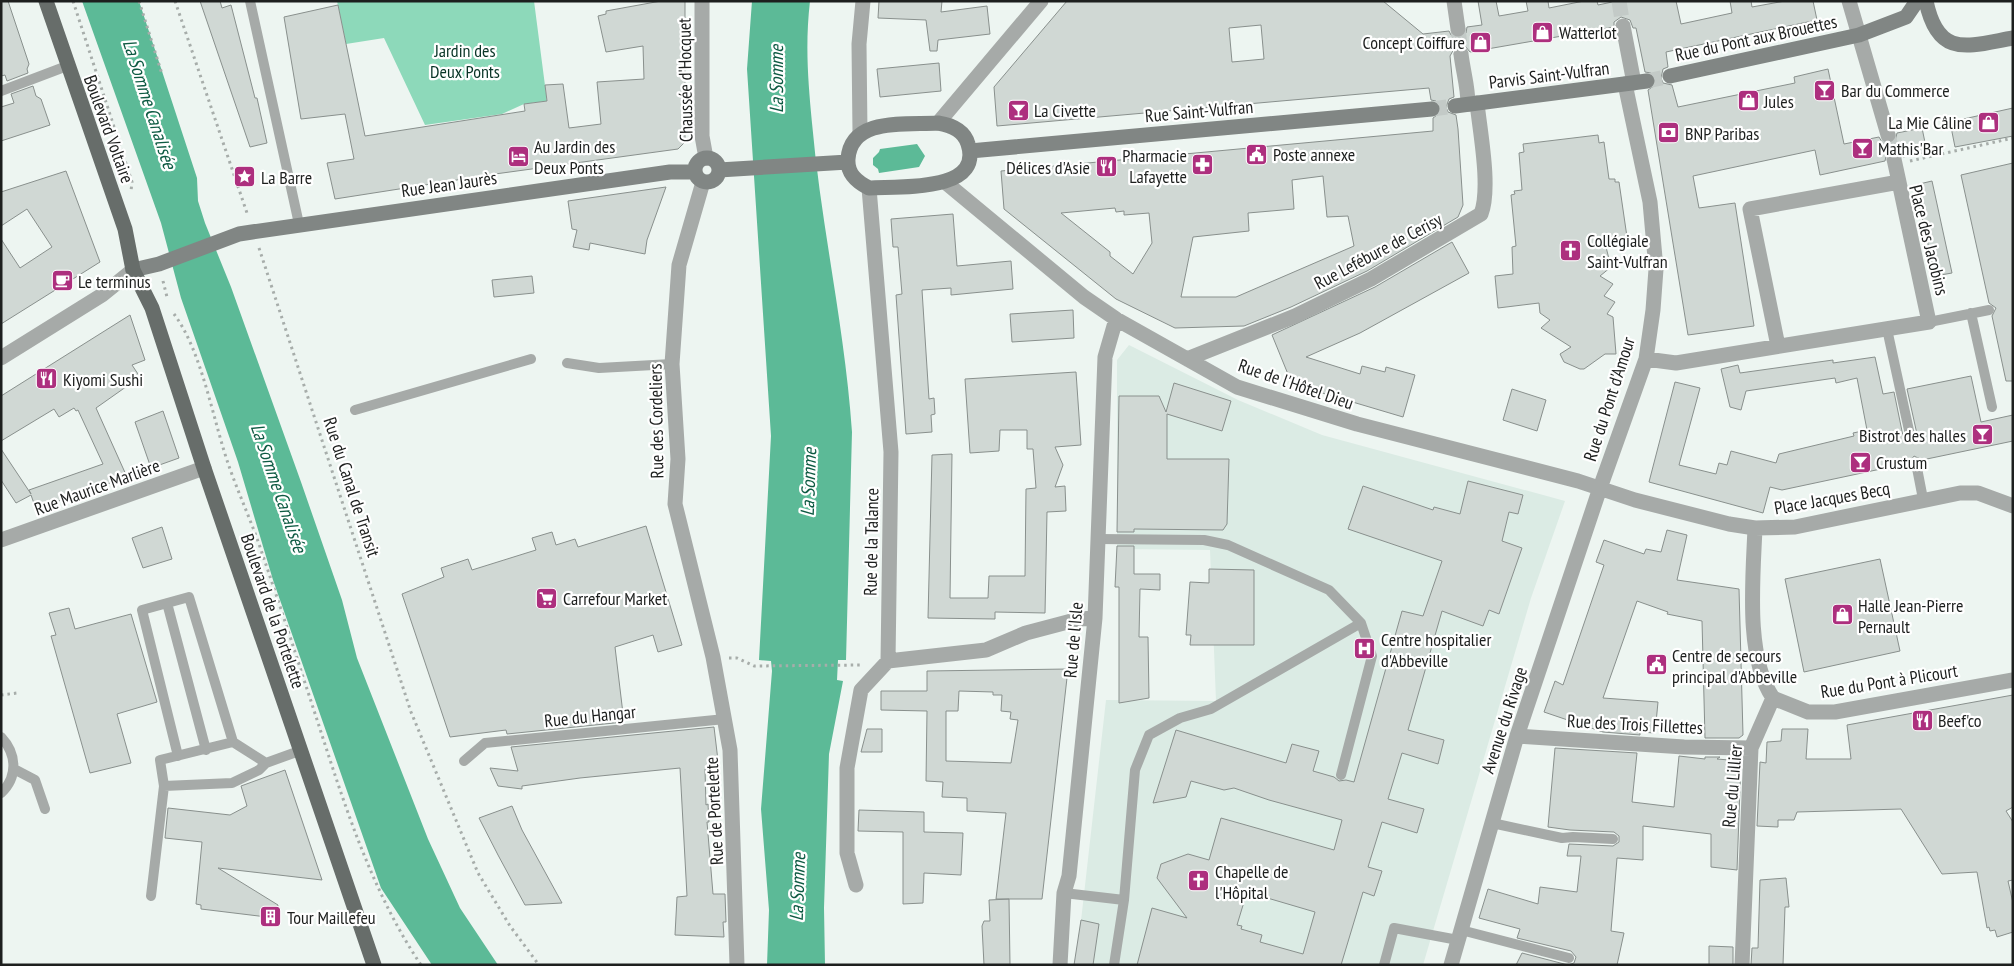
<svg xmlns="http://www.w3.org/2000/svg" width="2014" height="966" viewBox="0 0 2014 966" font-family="'PT Sans Narrow',sans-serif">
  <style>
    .built { fill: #dbebe4 }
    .green { fill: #8dd9ba }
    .water { fill: #5cba97 }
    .building { fill: #d0d8d4; stroke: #89908d; fill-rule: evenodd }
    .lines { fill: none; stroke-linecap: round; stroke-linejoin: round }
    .street-tunnel { stroke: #c3cac7; stroke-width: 15; stroke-dasharray: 15 8; stroke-linecap: butt }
    .secondary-tunnel { stroke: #c3cac7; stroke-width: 15; stroke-dasharray: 15 8; stroke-linecap: butt }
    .path { stroke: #a7adaa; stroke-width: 3; stroke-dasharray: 2.5 4; stroke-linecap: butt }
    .lane { stroke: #a6aaa8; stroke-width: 10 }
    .street { stroke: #a6aaa8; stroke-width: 15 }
    .secondary { stroke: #818684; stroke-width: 15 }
    .primary { stroke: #676d6a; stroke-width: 15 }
    .labels { text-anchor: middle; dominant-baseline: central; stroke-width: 4.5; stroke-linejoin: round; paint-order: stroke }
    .poi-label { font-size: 18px; fill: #1d1f1e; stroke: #fff; text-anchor: start }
    .street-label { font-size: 18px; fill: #1d1f1e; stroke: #fff }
    .park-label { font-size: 18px; fill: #083426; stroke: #fff }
    .water-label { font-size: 19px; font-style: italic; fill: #0d5a42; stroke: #fff }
  </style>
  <rect width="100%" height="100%" fill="#edf5f1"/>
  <path class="built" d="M1129,345L1238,400L1322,435L1565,501L1531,598L1423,965H1076L1106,700L1216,701L1210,550L1117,549V360Z"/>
  <path class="green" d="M337,1H534L547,101L524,104L502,114L425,125L384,38L346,44Z"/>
  <path class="water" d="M82,1H139L197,178L198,201L205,223L231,287L301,482L342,600L357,658L428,839L460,908L498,965H432L381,888L273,580L238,462L181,298L161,223Z
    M752,1H810C805,45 808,80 812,123C821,226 845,328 852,432L846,660H838L837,680L843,681L829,754L824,908L825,965H767L769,910L761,809L772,671L771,661L759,660L771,436L747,69Z
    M917,144L925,156L919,167L879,173L878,169L873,165V158L879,152L880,149Z"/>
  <path class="building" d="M1,1H8L29,64L27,69L28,73L7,81L5,75L1,76Z
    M200,1H220L222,8L231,5L255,98H257L267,143L250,147Z
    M661,1H685V142L678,149L495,174L335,199L327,163L354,159L345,114L301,119L284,17L338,5L365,136L525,111L524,104L547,101L545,85L563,84L569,128L601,124L597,82L644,79L643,46L606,52L598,16L606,14V11Z
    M879,1H942L941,12L987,6L990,34L938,40L937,51H930L926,20L878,18Z
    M1067,1H1383L1423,34L1449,31L1451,35L1459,38L1466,33L1467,27L1482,25L1478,1H1496L1499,16L1528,11L1526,1H1548L1549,8L1584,1H1597L1598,5L1617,1H1676L1681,24L1732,13L1730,1H1751L1752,7L1785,1H1813L1817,20L1666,52L1668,67L1663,69L1661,78L1663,83L1672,85L1678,107L1795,83L1794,77L1828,69L1844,144L1879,137L1882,142L1890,144L1895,141L1897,133L1922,128L1927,152L1903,157L1901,152L1892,150L1887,152L1885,161L1820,175L1815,150L1693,176L1699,208L1735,203L1754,326L1688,335L1648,90L1655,85L1656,79L1651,73L1645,72L1636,28H1633L1630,20L1621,17L1614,22V27L1470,52L1465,46L1459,45L1455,47L1450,56L1454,97L1449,99L1446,107L1448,112L1456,115L1458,129L1463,205L1458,217L1367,271L1291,307L1244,326L1175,328L1116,299L1004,209L1001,171L1433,131V118L1440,113L1441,108L1436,101L1431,100L1429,88L997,126L994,87ZM1261,25L1264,59L1232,62L1229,28ZM1323,176L1327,217L1348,216L1354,246L1236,297H1181L1193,237L1249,231L1248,213L1294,209L1292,180ZM1115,208L1116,212L1124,211V215L1149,213L1152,243L1133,274L1110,256V252L1061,213Z
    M939,63L941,91L880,97L877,69Z
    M33,86L36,96L41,99L50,125L1,141V107L14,103L11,94Z
    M2013,108V136L1955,147L1950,122Z
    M1598,135L1599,143L1604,142L1609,179H1615V182H1619L1627,237L1623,238V241L1605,243L1611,267L1600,276L1613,284L1604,296L1615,302L1607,314L1613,317L1616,354H1605L1584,369H1580L1564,362L1560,354L1571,347L1541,328L1550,320L1540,313L1539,303L1498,308L1495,276L1513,274L1512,247L1516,246L1511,195L1515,194L1514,191L1522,190L1519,153L1524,152L1523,144Z
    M2013,163V381H2006L1992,316L1996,308L1989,303L1961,175Z
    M66,171L100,262L1,324V239L20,268L52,247L27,209L1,226V192Z
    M1932,181L1952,273L1935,276L1915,185Z
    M666,187L647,240L645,254L590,243L589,250L573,247L577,230L572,229L568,201Z
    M953,214L957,266L1011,261L1013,289L951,295V288L922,290L929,399L934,398L935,414L931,415L932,432L906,434L896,295L902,294L898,247H893L891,219Z
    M1452,242L1469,273L1360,333L1306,357L1360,374L1362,366L1385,372L1386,367L1415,375L1403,417L1292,384L1272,335L1375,287Z
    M532,276L534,293L494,297L492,280Z
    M1073,310L1074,338L1012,342L1010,314Z
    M130,315L145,360L132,365L140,377L96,408L127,477L36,509L31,495L16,503L1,480V449L31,494L29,490L103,464L78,410L76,411L74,408L59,417L54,409L1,441V396Z
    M1875,357L1883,394L1894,392L1903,436L1907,441L1914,440L1917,434L1907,389L1971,376L1981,422L2013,415V441L1922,460L1914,456L1909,463L1782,490L1770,487L1763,513L1649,482L1675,382L1700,388L1679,465L1716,474L1719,463L1727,465L1731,451L1776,463L1779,454L1854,436L1853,433L1867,430L1857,378L1836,383L1835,378L1746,391L1741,410L1730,407L1721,369L1738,365L1740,373L1833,360V363Z
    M1076,372L1081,445L1055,447L1063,465L1055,487L1065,486L1066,511L1047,512L1045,613L995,612V619L928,618L932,455L952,454L950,598H988L989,576H1025L1026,489L1036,488L1033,449H1027V430H1000L999,451L970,453L965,379Z
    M1174,383L1231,401L1222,431L1167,414V459H1229L1227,524L1223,530L1134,529V532H1117L1119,396H1159L1166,412Z
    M1512,389L1546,400L1537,431L1503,420Z
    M163,411L179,458L151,468L135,422Z
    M1468,481L1523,495L1518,514L1509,512L1502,541L1522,548L1499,614L1489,610L1483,626L1442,611L1408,730L1444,740L1438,764L1402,753L1388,799L1424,809L1417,833L1382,822L1368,867L1382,871L1374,896L1363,892L1341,965H1137L1152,908L1187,918L1157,878L1161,864L1188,854L1209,860L1221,818L1334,850L1342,820L1269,800L1234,788L1224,790L1191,781L1186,797L1153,803L1176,730L1286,763L1292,744L1319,751L1313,771L1334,777L1339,781L1346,780L1354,782L1402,611L1423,616L1442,561L1348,529L1363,486L1433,510L1434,507L1460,514ZM1247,892L1315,912L1303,954L1260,942L1262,935L1241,929L1242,926L1237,925Z
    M646,526L682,645L658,652L653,635L615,647L624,722L507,734L506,730L450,737L402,594L444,577L441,568L468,559L472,570L536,550L532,538L552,532L556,545L575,539L578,547Z
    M162,527L172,559L143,568L132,538Z
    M1667,530L1687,535L1677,580L1739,589L1743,735L1739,738H1705L1702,621L1667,614L1668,612L1637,601L1603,698L1658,702L1655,733L1640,732V735L1603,732L1544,712L1555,681L1563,685L1604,565L1596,562L1604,540L1644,554L1646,549L1661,552Z
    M1117,546H1134V574H1160V590L1140,589L1139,637H1148L1149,698L1119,703V587H1115Z
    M1880,559L1900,651L1804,672L1785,579Z
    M1209,569L1254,570V645H1190L1191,635H1186L1190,582L1209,583Z
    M69,608L75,629L131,614L157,702L117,714L131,763L90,773L51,636L56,635L49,613Z
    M1068,669L1042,899H996L1006,813L967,811V798L942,797L943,782L926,781L927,711L881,710V691H927V671ZM959,691L993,692V695H1002L1001,711L1011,712L1010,719L1018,720L1011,763L946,761V711H958Z
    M2013,695V807L2006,811L2013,822V880L2008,881L2013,903V932L1997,937L1995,930L1990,931L1989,927L1987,928L1977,872L1942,874L1901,809L1797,812L1794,820H1778V827L1757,826L1760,762L1766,763L1767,742L1781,741L1782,729H1808L1806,759H1851L1847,725Z
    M714,727L719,769H705L706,805L708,804L709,822H707L713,894H725L726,922H723L724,937L675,935L677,897L687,896L680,768L580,778L522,786V789L498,786L490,768L518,771L511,747Z
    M867,729H882V752H861Z
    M1555,748L1637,753L1632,802L1674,807L1679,756L1705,759V757H1720L1717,759L1741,761L1737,870L1711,867V834L1643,826V860L1617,858L1611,931L1624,933L1617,965H1516L1522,953L1568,965L1574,963L1576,957L1571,951L1517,938L1520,929L1479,918L1488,889L1538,904L1540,887L1577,892L1581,856H1567L1569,844L1613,846L1619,842V836L1614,832L1570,830L1548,827Z
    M285,770L322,880L218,868L278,905L275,918L201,909V905L196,904L202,842L165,838L168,808L230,815L247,806L241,786Z
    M512,806L522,830L562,903L525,905L498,855L479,818Z
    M859,810L924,812V832L963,833L961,875L924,873L923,903L903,904V832L858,831Z
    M1786,878L1789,907H1785L1783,965H1751L1752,948H1758L1760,880Z
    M1009,899L1010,965H984L982,926L984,921H990L989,900Z
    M1081,920L1099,924L1093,965H1074Z
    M1709,946L1733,947V965H1709Z"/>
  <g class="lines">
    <path class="street-tunnel" d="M1619,1L1623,26
      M1458,29L1461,54
      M1888,135L1894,159"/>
    <path class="secondary-tunnel" d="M1647,81L1670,76
      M1432,109L1455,106"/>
    <path class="path" d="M73,1L132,182L131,191
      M139,1L162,74
      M175,1L248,216
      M1910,161L2013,138
      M259,248L411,712L478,873L510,926L539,965
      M163,281L167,297
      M174,314C203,353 213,422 230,469C240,497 252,523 261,550C276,594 291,639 305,683C337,779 364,880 421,965
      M729,658H737L754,666L860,665
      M1,695L17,693"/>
    <path class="lane" d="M250,1L299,224
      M1,91L67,66
      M1971,313L1992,407
      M1929,322L1989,310
      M1887,329L1910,435
      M567,363L599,368L672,364
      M355,410L531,359
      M1916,463L1923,499
      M1099,539L1204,540L1228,545L1329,590L1361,623L1211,709L1180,718L1149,735L1135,770L1124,900L1114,965
      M167,603L206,750
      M1,737C17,754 18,777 1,793
      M178,756L142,610L189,597L233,742
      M464,761L485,743L725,719
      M266,763L233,742L160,760L164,786L232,783L259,770L266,763L302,750
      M14,769L35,780L45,809
      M1341,775L1372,656L1361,623
      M1492,823L1562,838L1573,837L1613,839
      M1064,893L1124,900
      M151,896L164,786
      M1461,930L1569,958
      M1384,965L1394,928L1458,940"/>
    <path class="street" d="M702,1V136L706,158
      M1454,1L1458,29
      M1849,1L1888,135
      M1623,26L1634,83
      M1461,54C1463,71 1468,87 1468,104
      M938,123L1041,1
      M860,133L859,44L863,1
      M1894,159L1899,182
      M703,182L679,265L672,364L678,459L675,504L713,657L730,750L737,965
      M945,182L1084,297L1116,319L1237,387L1357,424L1578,481L1635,500L1729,524L1755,528L1795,527L1960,493H1978L2013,506
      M1,358L102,295L133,270
      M1187,359L1295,316L1371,279L1481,214C1491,188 1480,132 1477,103
      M1646,359L1676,363L1929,322L1899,182L1750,209L1778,346
      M1,540L204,468
      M888,661L986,650L1026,633L1079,619L1095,618
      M1773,698L1808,712H1835L2013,680
      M1517,736L1684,747L1751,748
      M856,885L847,853V768L861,690L888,661L891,452L869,188
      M1060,965L1064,893L1069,876L1095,618L1105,357L1116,319
      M1451,965L1517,736L1600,488L1646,359L1653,310L1656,269L1650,202L1625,84
      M1742,965L1751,748L1773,698C1745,657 1753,578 1755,528"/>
    <path class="secondary" d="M1926,1C1938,59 1968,46 2013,38
      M1670,76L1859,35L1906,17L1917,1
      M1455,106L1647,81
      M938,123C951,125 964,130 968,144C984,193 897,186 869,188C857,182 847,174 848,159C851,117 906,125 938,123Z
      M970,151L1432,109
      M695 170a12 12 0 1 1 24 0a12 12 0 1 1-24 0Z
      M719,170L848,162
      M133,270L159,264L239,234L252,232L670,172H695"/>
    <path class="primary" d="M46,1L125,229L133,270L152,308L204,468L374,965"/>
  </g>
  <defs>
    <symbol id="shop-square" viewBox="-11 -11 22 22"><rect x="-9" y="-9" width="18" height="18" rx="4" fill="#ad2f7e" stroke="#fff"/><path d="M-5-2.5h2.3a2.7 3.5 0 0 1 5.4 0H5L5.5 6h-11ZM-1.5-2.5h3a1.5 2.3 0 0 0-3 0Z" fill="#fff"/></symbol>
    <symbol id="bar-square" viewBox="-11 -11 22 22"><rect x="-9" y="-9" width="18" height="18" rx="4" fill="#ad2f7e" stroke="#fff"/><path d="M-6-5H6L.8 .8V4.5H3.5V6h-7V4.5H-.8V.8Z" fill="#fff"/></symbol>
    <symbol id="bank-square" viewBox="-11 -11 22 22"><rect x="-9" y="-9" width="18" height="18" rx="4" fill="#ad2f7e" stroke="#fff"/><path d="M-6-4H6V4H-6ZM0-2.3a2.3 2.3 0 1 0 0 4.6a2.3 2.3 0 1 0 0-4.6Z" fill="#fff"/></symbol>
    <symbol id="civic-square" viewBox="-11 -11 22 22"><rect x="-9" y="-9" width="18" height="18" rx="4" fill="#ad2f7e" stroke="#fff"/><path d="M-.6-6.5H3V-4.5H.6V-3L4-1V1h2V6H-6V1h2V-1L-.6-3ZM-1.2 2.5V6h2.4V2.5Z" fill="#fff"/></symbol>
    <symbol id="hotel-square" viewBox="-11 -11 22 22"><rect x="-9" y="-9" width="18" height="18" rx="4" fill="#ad2f7e" stroke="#fff"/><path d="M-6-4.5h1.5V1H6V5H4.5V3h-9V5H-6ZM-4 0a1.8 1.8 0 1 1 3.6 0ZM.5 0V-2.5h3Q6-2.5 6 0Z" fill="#fff"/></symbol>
    <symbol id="pharmacy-square" viewBox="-11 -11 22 22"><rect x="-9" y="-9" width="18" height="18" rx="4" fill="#ad2f7e" stroke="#fff"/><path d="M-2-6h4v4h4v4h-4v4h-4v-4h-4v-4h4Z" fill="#fff"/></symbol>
    <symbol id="restaurant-square" viewBox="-11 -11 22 22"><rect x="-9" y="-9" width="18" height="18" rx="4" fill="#ad2f7e" stroke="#fff"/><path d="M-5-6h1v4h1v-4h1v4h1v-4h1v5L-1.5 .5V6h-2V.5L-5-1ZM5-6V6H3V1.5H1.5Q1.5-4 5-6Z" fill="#fff"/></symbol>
    <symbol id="sight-square" viewBox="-11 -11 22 22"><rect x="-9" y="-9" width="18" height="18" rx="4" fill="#ad2f7e" stroke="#fff"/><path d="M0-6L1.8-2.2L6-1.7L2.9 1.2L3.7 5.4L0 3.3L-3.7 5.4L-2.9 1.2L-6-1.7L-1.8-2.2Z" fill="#fff"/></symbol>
    <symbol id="church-square" viewBox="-11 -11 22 22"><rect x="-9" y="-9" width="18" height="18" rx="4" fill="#ad2f7e" stroke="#fff"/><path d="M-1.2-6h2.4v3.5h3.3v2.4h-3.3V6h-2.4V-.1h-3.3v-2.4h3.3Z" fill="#fff"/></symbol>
    <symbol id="cafe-square" viewBox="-11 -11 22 22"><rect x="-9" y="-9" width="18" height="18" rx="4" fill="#ad2f7e" stroke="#fff"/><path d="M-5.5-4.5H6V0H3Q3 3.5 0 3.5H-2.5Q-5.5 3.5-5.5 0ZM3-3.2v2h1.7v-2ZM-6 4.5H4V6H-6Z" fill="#fff"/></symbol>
    <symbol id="supermarket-square" viewBox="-11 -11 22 22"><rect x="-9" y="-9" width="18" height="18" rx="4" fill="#ad2f7e" stroke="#fff"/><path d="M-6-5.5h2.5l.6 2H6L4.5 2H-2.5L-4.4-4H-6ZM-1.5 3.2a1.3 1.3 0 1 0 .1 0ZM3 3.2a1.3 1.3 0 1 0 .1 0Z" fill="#fff"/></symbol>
    <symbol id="hospital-square" viewBox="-11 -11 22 22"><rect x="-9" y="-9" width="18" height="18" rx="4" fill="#ad2f7e" stroke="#fff"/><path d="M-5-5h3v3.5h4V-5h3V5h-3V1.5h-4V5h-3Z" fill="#fff"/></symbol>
    <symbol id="building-square" viewBox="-11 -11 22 22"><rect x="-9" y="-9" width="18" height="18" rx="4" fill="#ad2f7e" stroke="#fff"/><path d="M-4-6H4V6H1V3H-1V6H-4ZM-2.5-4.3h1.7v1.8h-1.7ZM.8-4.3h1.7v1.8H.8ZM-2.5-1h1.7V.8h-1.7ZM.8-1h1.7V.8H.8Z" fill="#fff"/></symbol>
  </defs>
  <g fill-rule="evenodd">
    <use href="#shop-square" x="1530" y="20" width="25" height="25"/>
    <use href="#shop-square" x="1468" y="30" width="25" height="25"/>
    <use href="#bar-square" x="1812" y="78" width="25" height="25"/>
    <use href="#shop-square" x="1736" y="88" width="25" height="25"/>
    <use href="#bar-square" x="1006" y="98" width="25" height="25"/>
    <use href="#shop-square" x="1976" y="110" width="25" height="25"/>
    <use href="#bank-square" x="1656" y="120" width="25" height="25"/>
    <use href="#bar-square" x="1850" y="136" width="25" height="25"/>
    <use href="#civic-square" x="1244" y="142" width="25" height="25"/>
    <use href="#hotel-square" x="506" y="144" width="25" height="25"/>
    <use href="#pharmacy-square" x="1190" y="152" width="25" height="25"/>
    <use href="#restaurant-square" x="1094" y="154" width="25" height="25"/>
    <use href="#sight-square" x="232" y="164" width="25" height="25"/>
    <use href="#church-square" x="1558" y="238" width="25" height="25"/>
    <use href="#cafe-square" x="50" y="268" width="25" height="25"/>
    <use href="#restaurant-square" x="34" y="366" width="25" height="25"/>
    <use href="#bar-square" x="1970" y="422" width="25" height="25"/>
    <use href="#bar-square" x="1848" y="450" width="25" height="25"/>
    <use href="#supermarket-square" x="534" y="586" width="25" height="25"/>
    <use href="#shop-square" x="1830" y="602" width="25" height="25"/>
    <use href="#hospital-square" x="1352" y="636" width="25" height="25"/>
    <use href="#civic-square" x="1644" y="652" width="25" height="25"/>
    <use href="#restaurant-square" x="1910" y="708" width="25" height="25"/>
    <use href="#church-square" x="1186" y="868" width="25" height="25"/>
    <use href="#building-square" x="258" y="904" width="25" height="25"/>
  </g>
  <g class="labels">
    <g class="poi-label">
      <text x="1559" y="32">Watterlot</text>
      <text x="1465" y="42" text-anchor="end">Concept Coiffure</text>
      <text x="1841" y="90">Bar du Commerce</text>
      <text x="1764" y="101">Jules</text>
      <text x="1034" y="110">La Civette</text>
      <text x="1972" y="122" text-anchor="end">La Mie Câline</text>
      <text x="1685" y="133">BNP Paribas</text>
      <text x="534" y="146">Au Jardin des<tspan x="534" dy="21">Deux Ponts</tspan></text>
      <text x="1878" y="148">Mathis'Bar</text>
      <text x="1273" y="154">Poste annexe</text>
      <text x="1187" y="155" text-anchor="end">Pharmacie<tspan x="1187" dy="21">Lafayette</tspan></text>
      <text x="1090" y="167" text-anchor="end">Délices d'Asie</text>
      <text x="261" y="177">La Barre</text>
      <text x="1587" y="240">Collégiale<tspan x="1587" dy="21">Saint-Vulfran</tspan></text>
      <text x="78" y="281">Le terminus</text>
      <text x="63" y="379">Kiyomi Sushi</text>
      <text x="1966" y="435" text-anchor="end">Bistrot des halles</text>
      <text x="1876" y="462">Crustum</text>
      <text x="563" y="598">Carrefour Market</text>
      <text x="1858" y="605">Halle Jean-Pierre<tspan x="1858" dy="21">Pernault</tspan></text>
      <text x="1381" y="639">Centre hospitalier<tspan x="1381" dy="21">d'Abbeville</tspan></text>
      <text x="1672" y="655">Centre de secours<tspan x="1672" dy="21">principal d'Abbeville</tspan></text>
      <text x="1938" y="720">Beef'co</text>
      <text x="1215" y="871">Chapelle de<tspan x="1215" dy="21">l'Hôpital</tspan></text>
      <text x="287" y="917">Tour Maillefeu</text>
    </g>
    <g class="street-label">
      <text transform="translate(1756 38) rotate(-12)">Rue du Pont aux Brouettes</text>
      <text transform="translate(1549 75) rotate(-7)">Parvis Saint-Vulfran</text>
      <text transform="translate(685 80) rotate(-91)">Chaussée d'Hocquet</text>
      <text transform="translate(1199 111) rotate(-5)">Rue Saint-Vulfran</text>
      <text transform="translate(109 129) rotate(70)">Boulevard Voltaire</text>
      <text transform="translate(449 184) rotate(-8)">Rue Jean Jaurès</text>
      <text transform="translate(1929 240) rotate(76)">Place des Jacobins</text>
      <text transform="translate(1378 251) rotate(-28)">Rue Lefébure de Cerisy</text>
      <text transform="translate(1296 384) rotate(19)">Rue de l'Hôtel Dieu</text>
      <text transform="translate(1609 399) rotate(-72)">Rue du Pont d'Amour</text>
      <text transform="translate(656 421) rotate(-91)">Rue des Cordeliers</text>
      <text transform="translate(97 487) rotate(-20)">Rue Maurice Marlière</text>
      <text transform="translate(352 487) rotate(72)">Rue du Canal de Transit</text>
      <text transform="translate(1832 498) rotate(-10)">Place Jacques Becq</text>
      <text transform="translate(871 542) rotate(-89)">Rue de la Talance</text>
      <text transform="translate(273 611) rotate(71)">Boulevard de la Portelette</text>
      <text transform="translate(1073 640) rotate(-85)">Rue de l'Isle</text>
      <text transform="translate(1889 681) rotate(-9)">Rue du Pont à Plicourt</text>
      <text transform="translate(590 716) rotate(-6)">Rue du Hangar</text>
      <text transform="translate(1504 720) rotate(-72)">Avenue du Rivage</text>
      <text transform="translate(1635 724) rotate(3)">Rue des Trois Fillettes</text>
      <text transform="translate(1732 786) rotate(-85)">Rue du Lillier</text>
      <text transform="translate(714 811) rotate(-93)">Rue de Portelette</text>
    </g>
    <g class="park-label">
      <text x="465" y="50">Jardin des<tspan x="465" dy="21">Deux Ponts</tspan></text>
    </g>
    <g class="water-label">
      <text transform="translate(776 79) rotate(-90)">La Somme</text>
      <text transform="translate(150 104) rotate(72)">La Somme Canalisée</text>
      <text transform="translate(808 482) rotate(-88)">La Somme</text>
      <text transform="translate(279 488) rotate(71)">La Somme Canalisée</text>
      <text transform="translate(797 887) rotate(-88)">La Somme</text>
    </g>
  </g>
  <rect width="2014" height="966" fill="none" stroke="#1d1f1e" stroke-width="5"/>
</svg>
